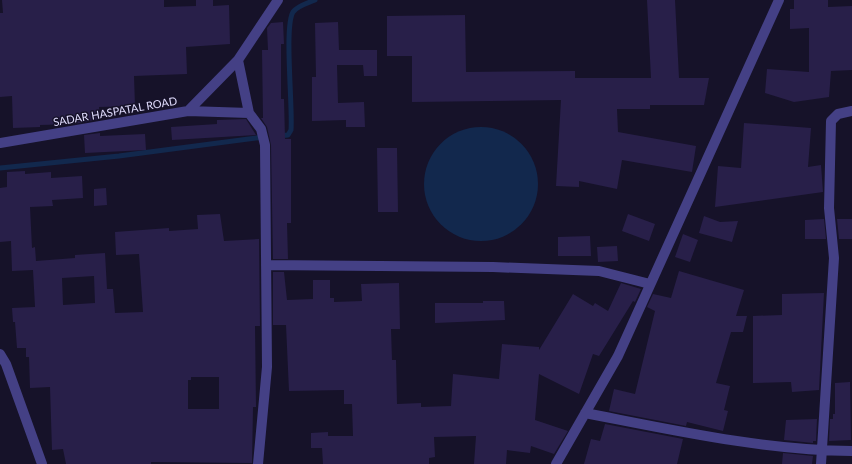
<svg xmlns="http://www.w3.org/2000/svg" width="852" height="464" viewBox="0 0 852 464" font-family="Lato,sans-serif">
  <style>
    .water { fill: #12284d }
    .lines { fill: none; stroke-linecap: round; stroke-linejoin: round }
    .stream { stroke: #12284d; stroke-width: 5 }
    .building { fill: #281f49; fill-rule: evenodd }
    .minor { stroke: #444085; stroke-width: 10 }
    .labels { text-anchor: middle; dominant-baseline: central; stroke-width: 3; stroke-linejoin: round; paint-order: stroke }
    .street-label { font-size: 11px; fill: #e0dcfd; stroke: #161229 }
  </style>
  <rect width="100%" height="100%" fill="#161229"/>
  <path class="water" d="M424 184a57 57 0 1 1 114 0a57 57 0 1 1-114 0Z"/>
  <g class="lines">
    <path class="stream" d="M278,136L288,135L291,130C293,107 284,27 293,12C297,6 308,3 315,0
      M0,168L119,156L264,137"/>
  </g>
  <path class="building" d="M2,0H164V7L196,6V0H213V6L229,5L230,44L186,47L187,74L134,76L135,106L99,107L100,119L74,124L40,125V127L13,128L12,96L0,97V13H3Z
    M647,0H675L679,78H709L704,105H650V109H617L618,132L696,146L692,172L622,160L617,189L579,181V187L556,186L561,100L412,102V56H387V16L465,15L466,72L575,71V78H651Z
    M794,0H828V7L852,6V70L831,71L829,97L794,102L765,93L767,69L809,72V28L790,29V9H794Z
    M283,22L284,44H281V99H284L285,139H291V223H287L288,259H273L271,145L267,127L261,118H263L262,50H268L267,28L271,23Z
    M338,22L339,50H377V76H364L363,65H337L338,103L364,102L365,127H346V120L312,121V77H316L315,23Z
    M246,119L256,135L172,140L171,127L217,124V120Z
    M744,123L811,128L808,167L821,165L823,192L715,207L718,166L741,168Z
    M100,133V136L145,134L146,150L85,153L84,135Z
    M377,148H397L398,212H378Z
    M25,171V174L51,172V178L82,176L83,198L52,200L53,206L30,207L32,248L35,247L36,261L75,258V255L105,253L107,289H113L115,313L143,312L139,254L116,255L115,232L169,228V231L198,229L197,215L220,214L224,241L259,239L260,326H255L256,407H253L252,463L151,462V464H66L63,449L52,450L50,387L30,388L29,357H26V348H17L15,322H13L12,308L35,307L33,270L12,271L11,241L0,242V188L7,187V172ZM94,276L95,303L63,305L62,278ZM191,377H219V409H188V380H191Z
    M106,188L107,205L94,206V189Z
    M628,214L655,224L649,241L622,231Z
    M704,216L720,222L738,221L732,242L699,233Z
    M824,219L826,239H805V220Z
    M837,219H852V239H839Z
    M683,234L698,240L690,262L675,257Z
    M590,236L591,256H558V237Z
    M617,246L618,261L598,262L597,247Z
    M679,271L744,290L736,316H747L743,332H731L716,383L730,386L724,410L728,411L723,431L687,422L686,426L609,411L614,389L635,394L655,311L647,307L653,294L671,298Z
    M273,272H284L287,300L313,299V280H330V298H334V302L362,301L361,284L399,283L400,329H391L392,360H396L397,404L421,403V407L451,406L453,374L499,379L502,344L539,347V350L573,294L593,306L595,303L608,311L621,283L641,289L635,302L633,301L599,356L593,354L579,394L539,374L535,420L568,431L554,454L531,446L530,453L507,450L506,464H474L476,436L434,437L435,457L429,458V464H323L322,448H311V433L328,432V436H353L352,404H344V390L289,391L286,325H273Z
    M824,293L819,390L792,392L791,382L753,383V316L782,315V294Z
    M483,301H504L505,320L435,323V303H483Z
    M850,382L851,440L829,441L830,419H833V414H835V383Z
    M817,419L816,441H813V443L784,440L786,420Z
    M605,424L683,439L677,464H584L591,439L600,441Z
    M783,453L813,456L812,464H782Z"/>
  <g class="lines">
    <path class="minor" d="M238,60L249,113L261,129L265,145L267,367L258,464
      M188,111L238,60L278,0
      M0,143L188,111L249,113
      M266,265L493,267L599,271L650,284
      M0,354L6,364L42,464
      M585,413C673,430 762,450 852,451
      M556,464L618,356L779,0
      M821,464L834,258L829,208L831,121L838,114L852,111"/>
  </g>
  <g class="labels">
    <g class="street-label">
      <text transform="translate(115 111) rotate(-10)">SADAR HASPATAL ROAD</text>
    </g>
  </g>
</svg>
